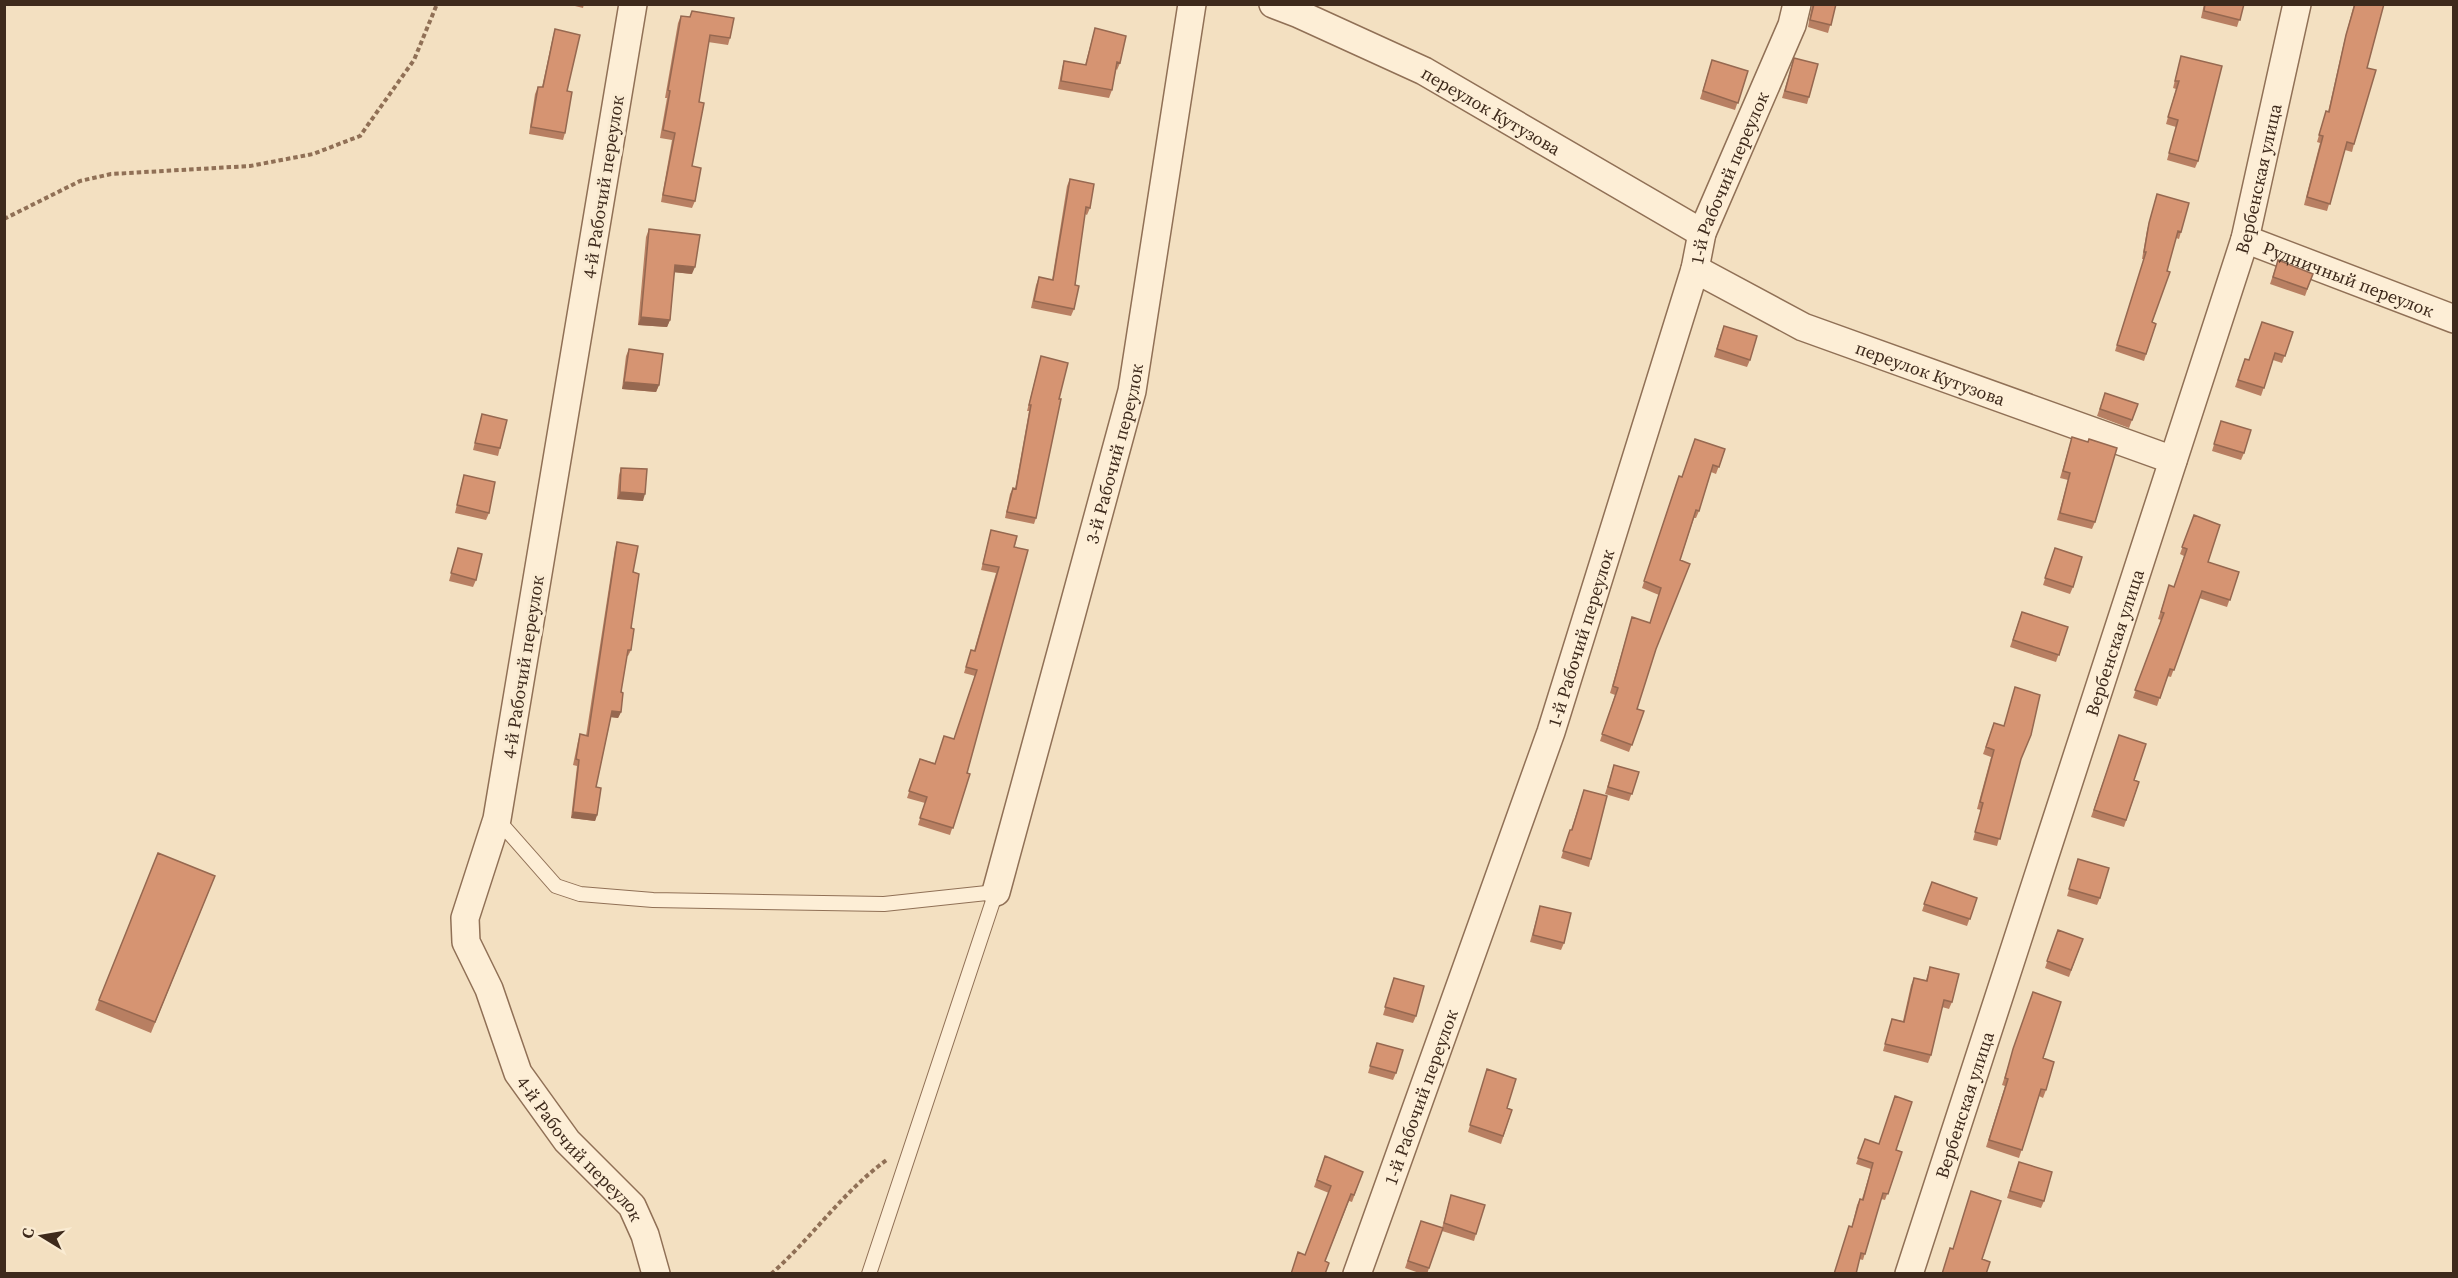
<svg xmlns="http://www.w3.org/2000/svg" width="2458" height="1278" viewBox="0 0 2458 1278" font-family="'Source Serif 4',serif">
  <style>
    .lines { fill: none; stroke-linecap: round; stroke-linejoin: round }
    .service-casing { stroke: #907056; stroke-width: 16 }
    .minor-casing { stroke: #907056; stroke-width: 30 }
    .path { stroke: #907056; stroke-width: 4; stroke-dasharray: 4.5 3; stroke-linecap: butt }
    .service { stroke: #fdeed6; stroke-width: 14 }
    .minor { stroke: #fdeed6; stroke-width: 27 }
    .wall { fill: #b87f62 }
    .shaded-wall { fill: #966850 }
    .building { fill: #d69472; stroke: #966850; stroke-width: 1.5 }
    .labels { text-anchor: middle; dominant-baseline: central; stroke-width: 6; stroke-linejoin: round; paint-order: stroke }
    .street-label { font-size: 18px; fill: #3e2a1c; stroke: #faebd2 }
  </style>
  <rect width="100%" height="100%" fill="#f3e0c1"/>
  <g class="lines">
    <defs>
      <path id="service" d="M497,819L556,886L580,894L653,900L884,904L996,892L869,1274"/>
      <g id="minor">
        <path id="s1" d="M633,4L497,819L465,918L466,942L489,989L518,1073L567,1141L632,1206L645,1235L656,1274"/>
        <path id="s2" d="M1273,4L1299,14L1424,71L1702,233"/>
        <path id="s3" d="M2245,239L2454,319"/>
        <path id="s4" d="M1695,269L1803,327L2173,460"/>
        <path id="s5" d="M996,892L1132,391L1192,4"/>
        <path id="s6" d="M1357,1274L1551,732L1695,269L1702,233L1792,25L1797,4"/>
        <path id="s7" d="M1909,1274L2245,239L2297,4"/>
      </g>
    </defs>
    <use href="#service" class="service-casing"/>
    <use href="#minor" class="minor-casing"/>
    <path class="path" d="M4,219L80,181L111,174L250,166L313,154L360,136L414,60L437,4
      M771,1274C812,1238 843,1191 888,1159"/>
    <use href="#service" class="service"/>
    <use href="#minor" class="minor"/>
  </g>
  <path class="wall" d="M567,4H584L583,8Z
    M1812,4H1836L1828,33L1808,27Z
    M2204,4H2244L2237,27L2201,18Z
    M2354,4H2384L2367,68L2354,144L2352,152L2345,150L2327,211L2304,205L2320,143L2317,142L2326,111L2328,112L2344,42Z
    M692,11L730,38L728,45L708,42L699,102L692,166L695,201L692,208L661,202L672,140L660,138L667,98H665L678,23L681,16L690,17Z
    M1095,28L1120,63L1117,70L1116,69L1112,90L1109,98L1058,89L1062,68L1064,61L1085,65Z
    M555,29L567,91L565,133L563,140L529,134L535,94L538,87H542L553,36Z
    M2181,56L2198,161L2195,168L2167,160L2176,127L2166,124L2176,89L2173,88Z
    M1794,58L1809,97L1807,104L1782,98Z
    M1712,60L1748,71L1735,110L1700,99Z
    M1070,179L1090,208L1087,215L1085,214L1075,285L1074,309L1071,316L1031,308L1036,285L1039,277L1052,280L1067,186Z
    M2157,194L2181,232L2179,239L2176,238L2152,322L2156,324L2144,361L2115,351L2144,259H2142L2147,230Z
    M649,229L692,274L674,272L670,320L667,327L638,325L646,237Z
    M2278,260L2313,274L2305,296L2270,284Z
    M2293,332L2282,363L2273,360L2261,396L2235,387L2245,359L2249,360Z
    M1721,334L1750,360L1747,367L1714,357Z
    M629,349L659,385L656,392L622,389L626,356Z
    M1041,356L1059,399L1036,518L1034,524L1005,518L1010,494L1013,488L1015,489L1029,411H1027Z
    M2105,393L2138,404L2129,428L2097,416Z
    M482,414L500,448L498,456L473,450Z
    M2219,428L2244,453L2241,460L2212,451Z
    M2072,437L2088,442L2095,522L2092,529L2057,520L2068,480L2060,478Z
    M1725,449L1716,474L1711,472L1699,511L1696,518H1694L1680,560L1654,652L1637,709L1644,711L1629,752L1600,741L1615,695L1610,693L1632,617L1650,623L1659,595L1642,588L1676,484L1682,477Z
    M621,468L643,501L617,499L619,475Z
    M464,475L489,513L486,520L455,513L462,482Z
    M2194,515L2208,562L2239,572L2227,607L2199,598L2171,677L2167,676L2157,706L2133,698L2161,620L2158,619L2167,592L2174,587L2184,556L2180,554Z
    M991,530L1017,536L967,773L970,774L950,835L918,825L925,803L907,798L920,759L935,763L954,739L975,676L964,673L971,650L974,651L996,573L981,570Z
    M617,542L633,572L631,650L628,656H627L621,692V712L618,718L611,717L596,787L597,815L595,821L571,818L577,766L573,765L578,741L580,734L586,736L615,548Z
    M458,548L476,580L473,587L449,581Z
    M2055,548L2073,587L2070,594L2043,585Z
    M2022,612L2068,627L2056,662L2010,647Z
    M2015,687L2020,761L1997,846L1973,840L1981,810L1977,809L1991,757L1983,754L1994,723L2004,726Z
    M2119,735L2134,780L2139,782L2124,827L2091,817Z
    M1614,765L1639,772L1629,801L1605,794Z
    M1584,790L1591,859L1589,867L1561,858L1570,830H1571Z
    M2078,859L2100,898L2097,905L2067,896Z
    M215,876L151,1033L95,1010L99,1000Z
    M1932,882L1977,898L1967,926L1922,911Z
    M1540,906L1564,943L1561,950L1530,942Z
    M2058,930L2083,939L2069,977L2045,968Z
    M1930,967L1952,1002L1949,1009L1942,1007L1931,1055L1928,1063L1883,1051L1892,1019L1903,1021L1911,985L1914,978L1926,980Z
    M1394,978L1416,1016L1413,1023L1383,1015Z
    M2033,992L2043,1058L2046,1090L2043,1098L2039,1096L2019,1158L1986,1147L2005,1086L2002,1085L2011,1057Z
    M1377,1043L1396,1073L1393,1080L1368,1073Z
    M1485,1076L1507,1108L1512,1110L1501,1144L1468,1132Z
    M1865,1139L1902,1152L1885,1200L1881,1199L1863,1260L1859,1259L1852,1226L1857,1205L1860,1199H1862L1871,1169L1856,1164Z
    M1325,1156L1363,1172L1352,1202L1349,1201L1325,1261L1305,1255L1329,1193L1314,1187Z
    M2019,1162L2044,1201L2041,1208L2007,1198Z
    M1451,1195L1476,1234L1474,1241L1442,1231L1427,1274H1422L1405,1268L1421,1221L1442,1228Z"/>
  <path class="shaded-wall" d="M675,265L695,267L692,274L672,272Z
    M641,317L670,320L667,327L638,325Z
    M624,382L659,385L656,392L622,389Z
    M620,492L645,494L643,501L617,499Z
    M612,711L621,712L618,718L610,717Z
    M573,812L597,815L595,821L571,818Z"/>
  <path class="building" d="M1814,4H1836L1831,25L1810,20Z
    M2205,4H2244L2240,20L2204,11Z
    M2355,4H2384L2367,68L2376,70L2354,144L2347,142L2330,204L2307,197L2323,136L2319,135L2326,111L2329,112L2346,35Z
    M692,11L734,18L730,38L710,35L699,102L704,103L692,166L701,168L695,201L663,195L675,133L663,130L670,91L668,90L681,16L690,17Z
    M1095,28L1126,36L1120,63L1117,62L1112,90L1061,81L1064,61L1086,65Z
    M555,29L580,35L567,91L572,92L565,133L531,127L538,87H543Z
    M2181,56L2222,66L2198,161L2169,153L2178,120L2168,117L2179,81H2175Z
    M1794,58L1818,64L1809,97L1785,91Z
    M1712,60L1748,71L1738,103L1703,91Z
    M1070,179L1094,184L1090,208L1086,207L1075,285L1079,286L1074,309L1034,301L1039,277L1053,280Z
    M2157,194L2189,203L2181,232L2178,231L2167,271L2170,272L2152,322L2156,324L2146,354L2117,345L2146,252H2144L2149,223Z
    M649,229L700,235L695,267L675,265L670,320L641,317Z
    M2278,260L2313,274L2307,289L2273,277Z
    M2262,322L2293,332L2285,356L2275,353L2264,388L2238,380L2245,359L2249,360Z
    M1724,326L1757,336L1750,360L1717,349Z
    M629,349L663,354L659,385L624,382Z
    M1041,356L1068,363L1059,399H1061L1036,518L1007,512L1013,488L1016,489L1031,405H1029Z
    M2105,393L2138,404L2132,420L2100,409Z
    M482,414L507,420L500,448L475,443Z
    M2221,421L2251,430L2244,453L2214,444Z
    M2072,437L2088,442L2089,439L2117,448L2095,522L2060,513L2070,473L2063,471Z
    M1695,439L1725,449L1719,467L1713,465L1699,511L1696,510L1680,560L1690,564L1656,649L1637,709L1644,711L1632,745L1602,734L1618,688L1613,686L1632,617L1650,623L1661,588L1644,581L1679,476L1682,477Z
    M621,468L647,469L645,494L620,492Z
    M464,475L495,482L489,513L457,505Z
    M2194,515L2220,525L2208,562L2239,572L2230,600L2202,591L2174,670L2170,669L2160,698L2135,690L2164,613L2161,612L2169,585L2174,587L2187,549L2182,547Z
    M991,530L1017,536L1014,547L1028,550L967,773L970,774L953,828L920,818L927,797L909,791L920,759L935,764L944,736L954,739L977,670L966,667L971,650L975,651L999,567L983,564Z
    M617,542L638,546L633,572L639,574L631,628L634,629L631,650H628L621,692L623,693L621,712L612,711L596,787L601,788L597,815L573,812L579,760L576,759L580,734L588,736Z
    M458,548L482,554L476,580L451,573Z
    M2055,548L2082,557L2073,587L2045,578Z
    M2022,612L2068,627L2059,655L2013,640Z
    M2015,687L2040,695L2031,735L2021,759L2000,839L1975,832L1983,803L1980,802L1994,750L1986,747L1994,723L2004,726Z
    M2119,735L2146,744L2134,780L2139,782L2126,820L2094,810Z
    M1614,765L1639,772L1632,794L1608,787Z
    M1584,790L1607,796L1591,859L1563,851L1570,830H1572Z
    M158,853L215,876L155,1022L99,1000Z
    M2078,859L2109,868L2100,898L2069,889Z
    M1932,882L1977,898L1970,919L1924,904Z
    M1540,906L1571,913L1564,943L1533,935Z
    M2058,930L2083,939L2071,970L2047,961Z
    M1930,967L1959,974L1952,1002L1944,1000L1931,1055L1885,1044L1892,1019L1904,1022L1914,978L1927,981Z
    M1394,978L1424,986L1416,1016L1385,1007Z
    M2033,992L2061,1002L2043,1058L2054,1062L2046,1090L2041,1089L2022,1150L1989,1140L2008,1079L2005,1078L2013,1049Z
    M1377,1043L1403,1050L1396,1073L1370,1066Z
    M1487,1069L1516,1079L1507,1108L1512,1110L1503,1136L1470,1125Z
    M1895,1096L1912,1102L1896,1150L1902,1152L1888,1194L1883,1193L1865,1254L1861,1253L1856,1274H1834L1849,1226L1852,1227L1860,1199L1863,1200L1873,1163L1858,1158L1865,1139L1879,1144Z
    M1325,1156L1363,1172L1354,1195L1351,1194L1325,1261L1329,1263L1325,1274H1291L1298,1252L1305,1255L1331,1186L1317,1180Z
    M2019,1162L2052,1172L2044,1201L2010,1191Z
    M1971,1191L2001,1201L1982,1259L1990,1262L1986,1274H1942L1950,1248L1953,1249Z
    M1451,1195L1485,1205L1476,1234L1444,1223Z
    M1421,1221L1443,1228L1429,1268L1408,1261Z"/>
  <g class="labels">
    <g class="street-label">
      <text stroke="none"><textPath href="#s2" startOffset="243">переулок Кутузова</textPath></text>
      <text stroke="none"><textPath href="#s6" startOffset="1158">1-й Рабочий переулок</textPath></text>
      <text stroke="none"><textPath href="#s7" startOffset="1150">Вербенская улица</textPath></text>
      <text transform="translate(603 187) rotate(-81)">4-й Рабочий переулок</text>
      <text stroke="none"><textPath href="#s3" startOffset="111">Рудничный переулок</textPath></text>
      <text stroke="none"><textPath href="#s4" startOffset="258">переулок Кутузова</textPath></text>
      <text stroke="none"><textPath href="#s5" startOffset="454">3-й Рабочий переулок</textPath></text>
      <text stroke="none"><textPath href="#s6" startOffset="674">1-й Рабочий переулок</textPath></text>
      <text stroke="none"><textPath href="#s7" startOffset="664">Вербенская улица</textPath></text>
      <text transform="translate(523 667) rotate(-81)">4-й Рабочий переулок</text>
      <text stroke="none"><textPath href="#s6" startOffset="188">1-й Рабочий переулок</textPath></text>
      <text stroke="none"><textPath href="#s7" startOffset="178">Вербенская улица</textPath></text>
      <text stroke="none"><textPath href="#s1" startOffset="1194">4-й Рабочий переулок</textPath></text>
    </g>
  </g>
  <rect width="2458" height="1278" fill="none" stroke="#3e2a1c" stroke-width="12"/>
  <g transform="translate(42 1236) rotate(281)" stroke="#faebd2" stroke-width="4.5" paint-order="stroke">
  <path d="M0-4.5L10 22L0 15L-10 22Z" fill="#3e2a1c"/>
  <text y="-9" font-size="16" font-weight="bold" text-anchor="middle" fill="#3e2a1c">С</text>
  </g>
</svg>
